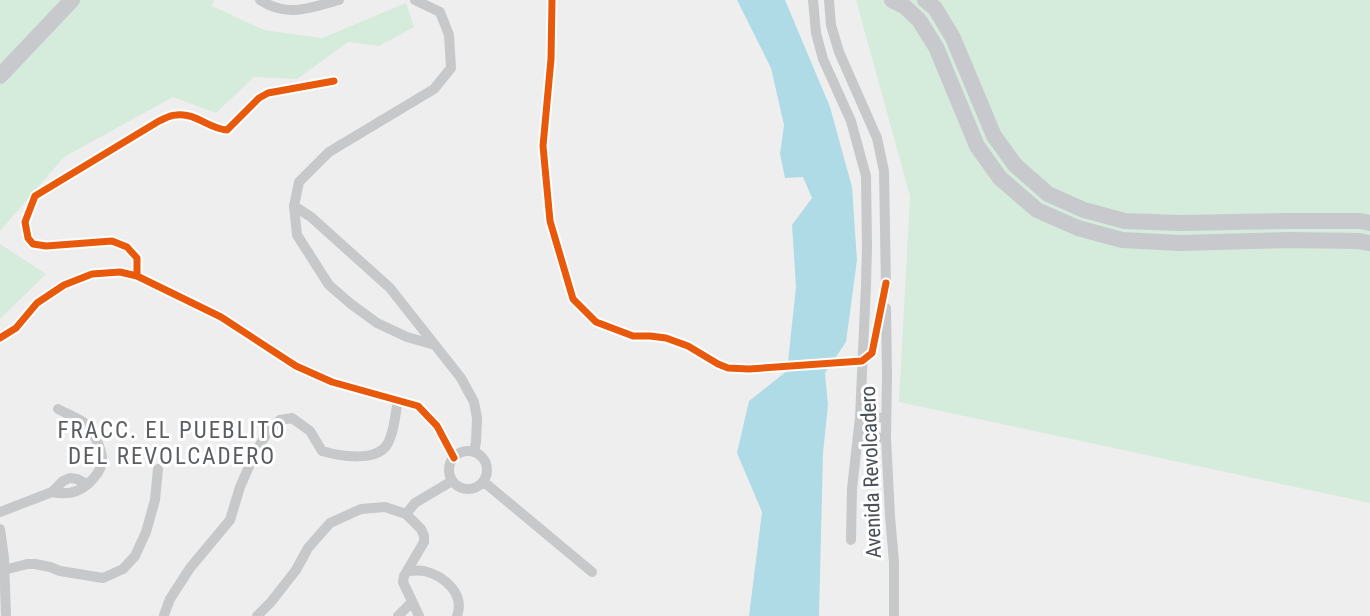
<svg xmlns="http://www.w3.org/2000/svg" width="1370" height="616" viewBox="0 0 1370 616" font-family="'Roboto Condensed',sans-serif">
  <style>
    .green { fill: #d5ebdc }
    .water { fill: #aedbe5 }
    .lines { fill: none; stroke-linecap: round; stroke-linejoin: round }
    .street { stroke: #c6c8c9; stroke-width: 10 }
    .secondary { stroke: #c7c9cc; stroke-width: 16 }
    .cycleway-casing { stroke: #fff; stroke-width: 11 }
    .cycleway { stroke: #e8590c; stroke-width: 7 }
    .labels { text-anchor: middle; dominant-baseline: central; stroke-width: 6; stroke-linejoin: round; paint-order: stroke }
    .street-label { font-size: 21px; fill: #485158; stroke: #fff }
    .neighbourhood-label { font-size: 23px; letter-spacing: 2px; fill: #5b5e61; stroke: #fff }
  </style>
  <rect width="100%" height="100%" fill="#efeeee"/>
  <path class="green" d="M0,0H214L212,6L264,30L322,38L406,3L414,27L379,46L348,42L297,79L254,77L216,113L173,97L64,157L0,231Z
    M856,0H1370V503L899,402L910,196Z
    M0,244L46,274L0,319Z"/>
  <path class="water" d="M737,0H785L830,107L852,187L857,260L846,342L825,373L828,405L823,453L819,616H749L762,512L737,453L749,401L787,371L796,287L792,225L812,198L803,177L785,178L780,154L784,125L771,68Z"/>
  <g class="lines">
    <path class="street" d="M260,0C288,18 309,8 339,0
      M415,0L440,12L449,35L451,68L434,89L329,152L299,182L294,206L297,235L329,285L351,304L377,323L407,337L435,345
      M552,0L551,59L543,146L550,221L573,299L596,322L633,336H650L666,338L688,346L718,364L728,368L749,369L862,361L872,353L886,283
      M813,0L816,33L823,59L851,121L866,176L867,247L866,285L860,417L852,489L851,540
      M829,0L831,25L839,52L877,138L884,171L886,288
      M294,206L311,217L390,288L461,378L474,402L477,418L476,442L474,452
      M137,276V258L127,247L112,241L46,246L33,244L28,238L25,222L35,196L159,121C164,119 170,115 176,115C195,112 209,129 227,130L259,98L268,93L334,81
      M886,308L887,375L886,438L890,516L894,562V616
      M0,338L16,328L37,303L64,285L92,274L120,272L137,276L221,317L296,366L332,382L418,406L437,426L454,458
      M860,417L886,418
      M859,437L886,438
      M449 470a19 19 0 1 1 38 0a19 19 0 1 1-38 0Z
      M484,482L592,572
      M52,492C66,495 78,493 88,484C104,469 106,459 96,439C93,435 91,428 87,425C79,418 67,414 58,409
      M0,512L52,492L63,481L70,478L77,479L87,484
      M406,514L415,503L452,481
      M0,529L4,558L6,616
      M4,570L27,564H35L50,567L60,571L103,578L123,569L135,556L146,532L155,500L158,469
      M407,571C413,571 419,570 424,571C445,576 465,594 457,616
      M164,615L170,599L190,568L230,520L240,487L255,453L269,430L280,420L292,418L310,431L322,451C339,456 378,463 388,443C395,430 395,414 398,400
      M257,616L271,602L296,570L308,548L330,523L361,509L385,507L406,514L421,529L424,536V542L404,576L403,582L419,616
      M398,616L412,602"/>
    <path class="secondary" d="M892,0L904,6L919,20L936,47L977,146L1000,178L1037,210L1078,228L1122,240L1180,243L1288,240L1358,241L1370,243
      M925,0L935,8L953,38L994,136L1015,165L1048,194L1084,210L1125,221L1181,223L1288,221H1360L1370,223
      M0,76L72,0"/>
    <defs>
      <path id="cycleway" d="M552,0L551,59L543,146L550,221L573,299L596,322L633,336H650L666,338L688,346L718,364L728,368L749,369L862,361L872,353L886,283
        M137,276V258L127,247L112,241L46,246L33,244L28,238L25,222L35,196L159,121C164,119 170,115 176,115C195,112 209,129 227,130L259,98L268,93L334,81
        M0,338L16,328L37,303L64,285L92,274L120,272L137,276L221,317L296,366L332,382L418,406L437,426L454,458"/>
    </defs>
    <use href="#cycleway" class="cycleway-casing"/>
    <use href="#cycleway" class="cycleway"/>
  </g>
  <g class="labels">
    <g class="street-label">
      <text transform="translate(871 472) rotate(-92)">Avenida Revolcadero</text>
    </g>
    <g class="neighbourhood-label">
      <text x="172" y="430">FRACC. EL PUEBLITO<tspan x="172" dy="26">DEL REVOLCADERO</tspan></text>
    </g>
  </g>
</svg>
